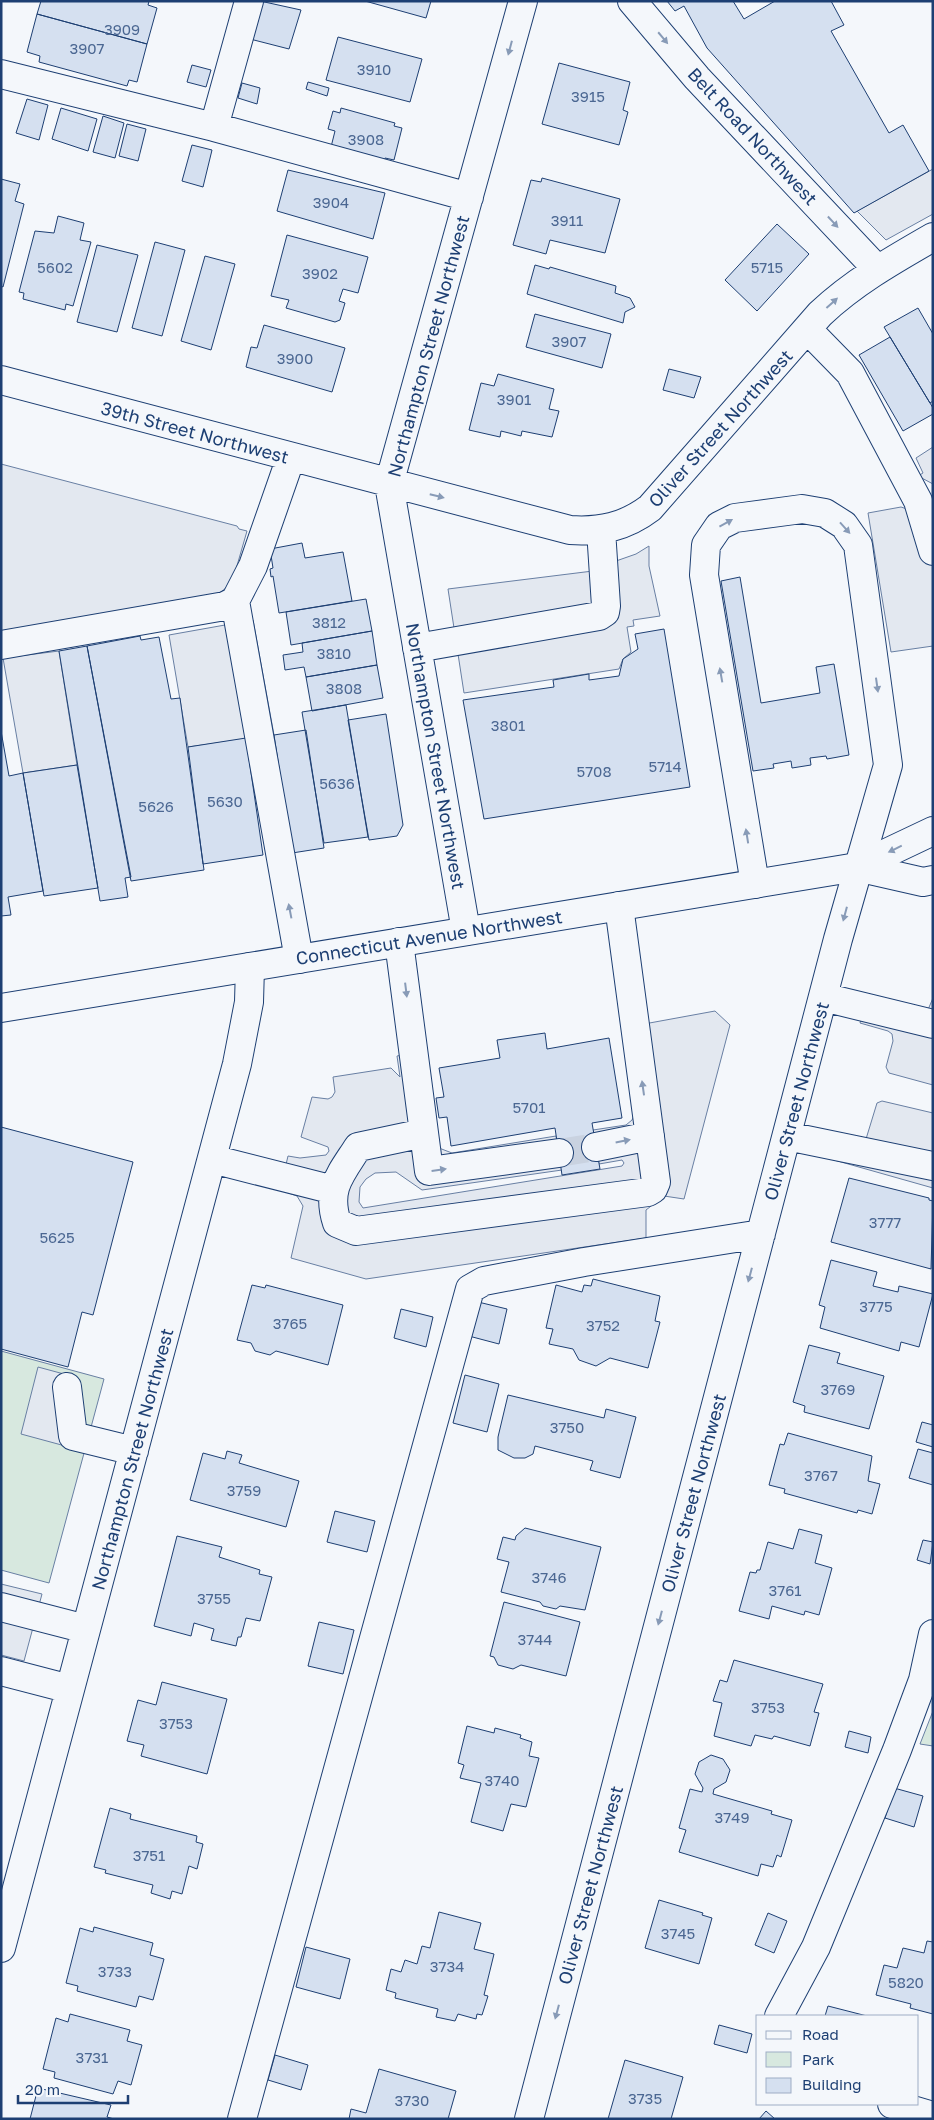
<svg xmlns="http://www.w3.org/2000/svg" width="934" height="2120" viewBox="0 0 934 2120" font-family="'Golos Text',sans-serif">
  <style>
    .green { fill: #d7e8df; stroke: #687fa3 }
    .parking { fill: #e3e8f0; stroke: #687fa3 }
    .building { fill: #d5e0f0; stroke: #1d3f73 }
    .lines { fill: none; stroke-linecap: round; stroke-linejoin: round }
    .minor-tunnel { stroke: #c9d2e0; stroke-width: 28; stroke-dasharray: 28 14; stroke-linecap: butt }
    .minor-casing { stroke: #1d3f73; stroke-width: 30 }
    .major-casing { stroke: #1d3f73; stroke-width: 30 }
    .minor { stroke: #f4f7fb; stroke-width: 28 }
    .major { stroke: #f4f7fb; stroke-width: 28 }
    .oneway { fill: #889bb7 }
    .labels { text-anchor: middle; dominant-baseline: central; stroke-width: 4; stroke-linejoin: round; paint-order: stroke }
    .number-label { font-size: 15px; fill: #4b6792 }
    .street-label { font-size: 18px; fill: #1d3f73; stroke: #f4f7fb }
  </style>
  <rect width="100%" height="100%" fill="#f4f7fb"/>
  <path class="green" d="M1,1351L104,1379L49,1583L1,1570Z
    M933,1711V1746L920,1744Z"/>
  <path class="parking" d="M933,169V214L886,240L857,211Z
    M933,447V484L918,476L923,473L916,458Z
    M1,464L237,526L239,529L247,531L232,583L217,595L1,632Z
    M901,507L933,518V646L891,652L868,513Z
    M649,546V566L660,616L633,620L634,626L627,627L631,652L623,659L619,669L464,693L448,589L617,568L616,561L636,554Z
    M253,620L274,735L188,747L169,635Z
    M59,651L77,765L23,773L3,658Z
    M933,998V1085L889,1073L886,1067L893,1041L892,1034L888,1031L860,1023L866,1000L927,1012Z
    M715,1011L730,1025L684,1199L664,1196L646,1210V1238L366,1279L291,1258L303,1206L297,1196L280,1190L288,1156L300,1158L326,1155L329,1151L328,1147L301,1137L312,1097L328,1099L332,1097L335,1092L333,1077L391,1068L400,1077L397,1056L419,1052L439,1148L452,1153L556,1136L562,1170L422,1190L396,1172L375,1173L366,1179L360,1187L359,1202L363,1208L622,1166L624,1163L622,1160L599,1164L593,1130L626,1125L632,1120L635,1114L644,1024Z
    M882,1101L933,1113V1188L820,1156L866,1139L877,1103Z
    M38,1367L75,1377V1408L80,1450L21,1434Z
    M1,1584L42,1594L24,1661L1,1655Z"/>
  <path class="building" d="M41,1H149L148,5L157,8L147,44L37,14Z
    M260,1L301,10L289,49L250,39Z
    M365,1H431L426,18Z
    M667,1H733L744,19L775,1H831L844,25L831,31L889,133L903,125L929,171L854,213L707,48L684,6L675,11Z
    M37,14L147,44L137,82L129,80L127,86L39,62L40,56L27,52Z
    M338,37L422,59L410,102L326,80Z
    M559,63L630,82L623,110L628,112L619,145L542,124Z
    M192,65L211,70L206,87L187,82Z
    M308,82L329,88L327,96L306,89Z
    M242,83L260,88L257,104L238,98Z
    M27,99L48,105L39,140L16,133Z
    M61,108L97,119L88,151L52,139Z
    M341,108L395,123L394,126L402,128L394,160L385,158L384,162L331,147L335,131L328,129L333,111L340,113Z
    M103,116L124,123L115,158L93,152Z
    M127,124L146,129L138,161L119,156Z
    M192,145L212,150L203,187L182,181Z
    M288,170L385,193L373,239L277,211Z
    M542,178L620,199L605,253L550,240L546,254L513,245L531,180L541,182Z
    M1,179L20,184L15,201L24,204L3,287L1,286Z
    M58,216L84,223L80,240L91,242L73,306L66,304L65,310L23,299L24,293L19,292L35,231L54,233Z
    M777,224L809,254L757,311L725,280Z
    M287,235L368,257L358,293L343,289L339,301L345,303L340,320L335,322L286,308L289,300L271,296Z
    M155,242L185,250L162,336L132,328Z
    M97,245L138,255L117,332L77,322Z
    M205,256L235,264L211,350L181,341Z
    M535,265L549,269L550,267L616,286L615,293L630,298L635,307L625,312L623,323L527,294Z
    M918,308L933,334V401L930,403L884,327Z
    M535,314L611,334L602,368L526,347Z
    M264,325L345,348L332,392L246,367L251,347L257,348Z
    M890,337L933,408V414L903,431L859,355Z
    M669,369L701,377L694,398L663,390Z
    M498,374L554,389L549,409L559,411L552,437L522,431L521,436L501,431L500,437L469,430L481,383L494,386Z
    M302,543L305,558L343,552L352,601L279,613L273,576L271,577L270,569L273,568L270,549Z
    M740,577L761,703L820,693L816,667L834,664L849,755L827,759L826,756L810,758L811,765L792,768L791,761L773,764L774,768L753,771L721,581Z
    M366,599L372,631L291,645L286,612Z
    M664,629L690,787L484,819L463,700L554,687L553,680L589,674V680L619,676L623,659L638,649L635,634Z
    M372,631L377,665L306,677L304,667L285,670L283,655L303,652L302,643Z
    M140,636L141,640L159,637L171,699L180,698L204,870L131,881L87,646Z
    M87,646L131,877L125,878L128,897L100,901L59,651Z
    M377,665L383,698L312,711L306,677Z
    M346,705L368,837L324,843L302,712Z
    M386,714L403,825L397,836L369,840L348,720Z
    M306,730L324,848L292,853L274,735Z
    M1,731L9,776L23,773L43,891L8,897L11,915L1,916Z
    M246,738L263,855L203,864L188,747Z
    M77,765L98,888L44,896L23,773Z
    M545,1033L547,1049L609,1038L622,1118L592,1123L600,1169L562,1175L555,1128L451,1146L447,1117L439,1118L436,1098L444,1097L439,1068L500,1058L497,1040Z
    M1,1127L133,1162L93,1315L82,1312L68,1367L1,1349Z
    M849,1178L929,1198V1200L933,1201L931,1269L831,1242Z
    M831,1260L877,1272L873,1286L898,1292L899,1286L933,1294L919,1347L901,1342L899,1351L820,1328L825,1307L819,1305Z
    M593,1279L660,1296L655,1321L660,1322L648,1368L610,1358L596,1366L579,1360L573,1349L549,1344L553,1329L546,1328L556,1285L582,1292L584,1285L591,1286Z
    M252,1285L265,1288L266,1285L343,1305L328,1365L276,1351L270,1355L255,1351L251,1343L237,1340Z
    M474,1301L507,1309L499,1344L465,1335Z
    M401,1309L433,1317L426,1347L394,1338Z
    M809,1345L840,1353L837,1363L884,1376L869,1429L804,1412L805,1406L793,1402Z
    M465,1375L499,1384L487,1432L453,1423Z
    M508,1395L604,1418L606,1409L636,1417L620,1478L590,1470L593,1461L535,1446L533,1454L525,1458H514L498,1450V1437Z
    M922,1422L933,1425V1447L916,1442Z
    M788,1433L872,1456L868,1481L880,1484L872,1514L858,1510L857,1513L784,1493L785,1489L769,1485L780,1444L784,1445Z
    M918,1449L933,1453V1485L909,1478Z
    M227,1451L242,1455L239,1463L299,1481L286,1527L190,1500L203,1453L225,1459Z
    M335,1511L375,1521L367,1552L327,1542Z
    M525,1528L601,1547L585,1610L560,1606L556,1609L543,1606L540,1602L501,1592L509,1562L497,1559L503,1537L515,1540L516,1536Z
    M799,1529L822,1535L815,1563L832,1568L819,1615L805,1611L804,1615L772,1606L769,1619L739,1611L750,1572L756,1573L757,1570H760L768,1542L793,1549Z
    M177,1536L222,1547L219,1557L260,1570L259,1574L272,1577L260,1621L246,1618L241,1637H238L236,1646L211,1640L214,1629L194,1623L191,1636L154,1626Z
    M923,1540L933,1542L930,1564L917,1560Z
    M504,1602L580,1622L566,1676L521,1665L513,1669L498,1665L494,1657L490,1656Z
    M319,1622L354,1630L343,1674L308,1666Z
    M734,1660L823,1684L814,1712L819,1713L810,1746L774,1736L772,1739L755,1735L751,1746L714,1736L722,1703L713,1701L720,1680L727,1682Z
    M162,1682L227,1699L207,1774L141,1756L144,1745L127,1741L138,1700L156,1705Z
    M467,1726L494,1733L495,1728L521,1735L520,1738L532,1742L529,1756L539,1758L526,1807L511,1804L503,1831L471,1822L481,1783L460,1778L464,1765L458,1763Z
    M849,1731L871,1737L868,1753L845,1747Z
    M711,1755L723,1759L730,1770L726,1782L714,1789L713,1794L772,1811L771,1814L792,1820L781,1857L777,1855L773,1867L761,1864L758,1876L679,1852L686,1830L679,1828L690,1789L702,1792L703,1788L695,1774L699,1762Z
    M894,1788L923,1796L914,1827L885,1818Z
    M110,1808L131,1814L130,1819L197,1836L196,1842L203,1844L197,1869L189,1866L182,1894L172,1891L170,1899L151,1893L153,1885L105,1873L106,1870L94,1867Z
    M659,1900L703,1913L702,1915L712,1918L699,1964L645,1948Z
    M439,1912L481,1923L474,1949L494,1954L484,1995L488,1996L482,2015L477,2014L476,2019L458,2014L455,2021L436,2017L438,2009L395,1998L396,1993L386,1990L391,1969L401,1972L405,1960L417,1964L422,1946L430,1948Z
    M768,1913L787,1921L774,1953L755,1945Z
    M94,1927L153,1943L150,1955L164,1959L153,2000L139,1996L136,2007L77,1991L78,1986L66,1983L80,1928L93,1932Z
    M927,1941L933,1942V2014L910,2008L911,2004L876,1995L884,1965L897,1968L903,1948L924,1953Z
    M306,1947L350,1959L340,1999L296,1987Z
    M828,2006L867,2016H825Z
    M70,2014L130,2030L127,2041L142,2045L131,2085L118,2081L113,2094L54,2078L55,2072L43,2069L56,2018L68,2022Z
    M719,2025L752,2034L747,2053L714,2044Z
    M275,2055L308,2065L301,2090L268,2080Z
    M625,2060L683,2077L671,2119H608Z
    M379,2069L456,2091L448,2119H349L351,2109L366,2113Z
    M38,2088L111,2105L107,2117L114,2119H30Z
    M766,2111L775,2119H759Z"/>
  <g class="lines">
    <path class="minor-tunnel" d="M559,1153L596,1147"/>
    <defs>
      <path id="minor" d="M632,1L697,78L877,269
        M1,74L214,127L469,197
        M214,127L249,1
        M807,329L850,373L918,501L933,551
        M1,380L570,530C600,532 625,527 650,508L820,314C854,282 893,260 933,237
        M291,457L253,566L235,601L299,959
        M1,645L225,606L235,601
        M417,648L599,616L605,612L606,606L601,530
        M466,931L389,484L523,1
        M399,942L429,1171L559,1153
        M823,997L933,1024
        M424,1133L358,1147C340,1175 326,1189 337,1223L356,1231L648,1192L653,1189L656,1182L619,906
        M787,1136L933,1166
        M596,1147L650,1136
        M212,1159L334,1190
        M67,1387L73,1436L134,1451
        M1,1607L86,1629
        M1,1671L70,1689
        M1,1948L237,1064L249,1002L250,967
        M779,2016L816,1947L897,1750L923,1680L933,1634
        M892,2104L933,2116
        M242,2119L470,1289L484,1281L584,1262L761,1234
        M529,2119L838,939L888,765L858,545L844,525L825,513L802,509L735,518L719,526L706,545L704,575L755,884"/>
      <path id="major" d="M857,867L923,882L933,880
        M1,1008L857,867L933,831"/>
    </defs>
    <use href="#minor" class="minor-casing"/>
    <use href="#major" class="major-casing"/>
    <use href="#minor" class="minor"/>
    <use href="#major" class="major"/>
  </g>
  <defs><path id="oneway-solid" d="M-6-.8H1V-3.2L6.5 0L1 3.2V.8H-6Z" transform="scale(1.25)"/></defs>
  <g class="oneway">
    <use href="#oneway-solid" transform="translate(663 38) rotate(50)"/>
    <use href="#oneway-solid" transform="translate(510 48) rotate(105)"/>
    <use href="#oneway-solid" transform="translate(833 222) rotate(47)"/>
    <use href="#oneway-solid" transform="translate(832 303) rotate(-42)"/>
    <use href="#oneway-solid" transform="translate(437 496) rotate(14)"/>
    <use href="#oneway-solid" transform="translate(726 523) rotate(-29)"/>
    <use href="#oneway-solid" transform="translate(845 528) rotate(48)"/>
    <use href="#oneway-solid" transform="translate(721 675) rotate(-100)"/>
    <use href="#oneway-solid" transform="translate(877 685) rotate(82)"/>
    <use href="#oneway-solid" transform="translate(747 836) rotate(-99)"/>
    <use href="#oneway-solid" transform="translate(895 849) rotate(154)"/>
    <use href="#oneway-solid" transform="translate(290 911) rotate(-101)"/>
    <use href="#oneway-solid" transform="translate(845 914) rotate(105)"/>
    <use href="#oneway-solid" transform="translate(406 990) rotate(83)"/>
    <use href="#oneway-solid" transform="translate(643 1088) rotate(-98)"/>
    <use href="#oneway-solid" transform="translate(623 1141) rotate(-11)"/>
    <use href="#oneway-solid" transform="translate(439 1170) rotate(-8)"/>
    <use href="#oneway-solid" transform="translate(750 1275) rotate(105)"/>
    <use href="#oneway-solid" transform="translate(660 1618) rotate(105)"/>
    <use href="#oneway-solid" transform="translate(557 2012) rotate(105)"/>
  </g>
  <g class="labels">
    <g class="number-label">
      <text x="122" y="29">3909</text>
      <text x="87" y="48">3907</text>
      <text x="374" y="69">3910</text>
      <text x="588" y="96">3915</text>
      <text x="366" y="139">3908</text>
      <text x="331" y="202">3904</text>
      <text x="567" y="220">3911</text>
      <text x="55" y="267">5602</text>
      <text x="767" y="267">5715</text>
      <text x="320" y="273">3902</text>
      <text x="569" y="341">3907</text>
      <text x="295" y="358">3900</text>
      <text x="514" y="399">3901</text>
      <text x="329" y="622">3812</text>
      <text x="334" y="653">3810</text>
      <text x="344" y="688">3808</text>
      <text x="508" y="725">3801</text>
      <text x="665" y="766">5714</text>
      <text x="594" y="771">5708</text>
      <text x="337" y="783">5636</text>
      <text x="225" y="801">5630</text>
      <text x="156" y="806">5626</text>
      <text x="529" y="1107">5701</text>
      <text x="885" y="1222">3777</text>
      <text x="57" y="1237">5625</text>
      <text x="876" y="1306">3775</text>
      <text x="290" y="1323">3765</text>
      <text x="603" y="1325">3752</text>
      <text x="838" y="1389">3769</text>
      <text x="567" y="1427">3750</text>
      <text x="821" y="1475">3767</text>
      <text x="244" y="1490">3759</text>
      <text x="549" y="1577">3746</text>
      <text x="785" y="1590">3761</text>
      <text x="214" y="1598">3755</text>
      <text x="535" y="1639">3744</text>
      <text x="768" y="1707">3753</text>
      <text x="176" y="1723">3753</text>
      <text x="502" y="1780">3740</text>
      <text x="732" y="1817">3749</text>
      <text x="149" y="1855">3751</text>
      <text x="678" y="1933">3745</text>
      <text x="447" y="1966">3734</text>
      <text x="115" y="1971">3733</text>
      <text x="906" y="1982">5820</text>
      <text x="92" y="2057">3731</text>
      <text x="645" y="2098">3735</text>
      <text x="412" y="2100">3730</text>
    </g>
    <g class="street-label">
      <text transform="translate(753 136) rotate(47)">Belt Road Northwest</text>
      <text transform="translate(428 346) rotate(-75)">Northampton Street Northwest</text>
      <text transform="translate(720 428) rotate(-48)">Oliver Street Northwest</text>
      <text transform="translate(195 432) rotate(15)">39th Street Northwest</text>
      <text transform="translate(436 756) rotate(80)">Northampton Street Northwest</text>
      <text transform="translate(429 937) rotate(-9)">Connecticut Avenue Northwest</text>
      <text transform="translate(796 1101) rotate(-75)">Oliver Street Northwest</text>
      <text transform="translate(132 1459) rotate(-75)">Northampton Street Northwest</text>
      <text transform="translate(693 1493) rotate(-75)">Oliver Street Northwest</text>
      <text transform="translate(590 1885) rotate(-75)">Oliver Street Northwest</text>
    </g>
  </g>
  <rect width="934" height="2120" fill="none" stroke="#1d3f73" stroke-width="5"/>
  <rect x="756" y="2015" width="162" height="90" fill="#f4f7fb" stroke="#9eadc5"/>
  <rect x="766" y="2031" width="25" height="8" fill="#f4f7fb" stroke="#9eadc5"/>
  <text x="802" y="2040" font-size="15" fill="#1d3f73">Road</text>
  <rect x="766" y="2052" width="25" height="15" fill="#d7e8df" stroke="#9eadc5"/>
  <text x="802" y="2065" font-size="15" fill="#1d3f73">Park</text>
  <rect x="766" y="2078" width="25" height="15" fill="#d5e0f0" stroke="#9eadc5"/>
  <text x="802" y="2090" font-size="15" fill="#1d3f73">Building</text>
  <path d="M18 2095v8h110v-8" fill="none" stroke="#1d3f73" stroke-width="2.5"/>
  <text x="25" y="2095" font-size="15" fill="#1d3f73" stroke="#f4f7fb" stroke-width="4" paint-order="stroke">20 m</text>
</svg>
